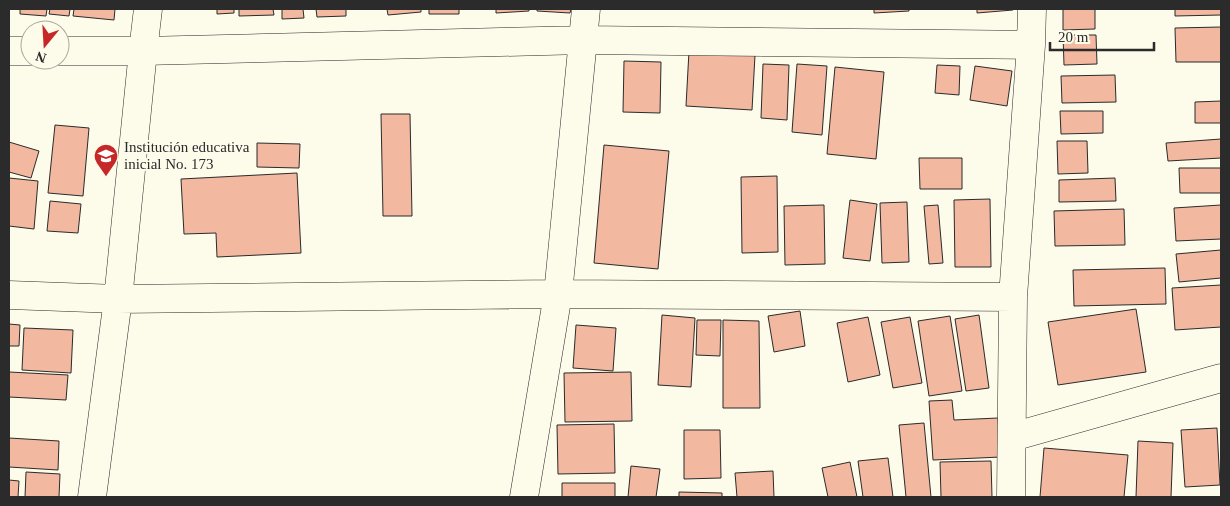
<svg xmlns="http://www.w3.org/2000/svg" width="1230" height="506" viewBox="0 0 1230 506" font-family="'Times New Roman',serif">
  <style>
    .building { fill: #f2b8a0; stroke: #2b2b2b }
    .lines { fill: none; stroke-linecap: round; stroke-linejoin: round }
    .minor-casing { stroke: #2b2b2b; stroke-width: 29 }
    .minor { stroke: #fdfbea; stroke-width: 28 }
    .labels { text-anchor: middle; dominant-baseline: central; stroke-width: 4; stroke-linejoin: round; paint-order: stroke }
    .poi-label { font-size: 15px; fill: #2b2b2b; stroke: #fdfbea; text-anchor: start }
  </style>
  <rect width="100%" height="100%" fill="#fdfbea"/>
  <path class="building" d="M20,9H47L46,16L20,14Z
    M50,9H70L69,16L49,14Z
    M74,9H115L114,20L73,16Z
    M217,9H234V13L217,14Z
    M239,9H273L274,15L239,16Z
    M282,9H303L304,18L282,19Z
    M316,9H346V16L317,17Z
    M387,9H421V12L388,15Z
    M429,9H459V14H429Z
    M496,9H529V11L496,13Z
    M537,9H571L570,13L537,11Z
    M874,9H909V11L874,13Z
    M977,9H1013V10L977,13Z
    M1063,9H1095V29L1063,30Z
    M1175,9H1221V15L1175,16Z
    M1221,27V62H1176L1175,28Z
    M1063,35H1096L1097,64L1064,65Z
    M689,51L755,55L752,110L686,106Z
    M624,61L661,62L660,113L623,112Z
    M763,64L789,65L787,120L761,118Z
    M797,64L827,66L822,135L792,132Z
    M937,65L960,66L959,95L935,93Z
    M975,66L1012,71L1007,106L970,100Z
    M835,67L884,72L876,159L827,154Z
    M1115,75L1116,102L1062,103L1061,76Z
    M1221,101V123H1195V102Z
    M1060,111H1103V133L1061,134Z
    M381,114H410L412,216H383Z
    M55,125L89,128L83,196L48,193Z
    M1221,139V158L1168,161L1166,143Z
    M1057,141H1087L1088,173L1058,174Z
    M9,142L39,151L31,178L9,172Z
    M257,143L300,144L299,168L257,167Z
    M604,145L669,151L658,269L594,263Z
    M919,158H962V189H920Z
    M1179,168H1221V193H1180Z
    M297,173L301,253L217,257L216,233L184,234L181,179Z
    M777,176L778,252L742,253L741,177Z
    M9,178L38,181L34,229L9,226Z
    M1115,178L1116,201L1059,202V180Z
    M990,199L991,267H955L954,200Z
    M850,200L877,204L870,261L843,258Z
    M50,201L81,204L78,233L47,231Z
    M907,202L909,262L882,263L880,203Z
    M824,205L825,264L785,265L784,206Z
    M938,205L943,263L929,264L924,206Z
    M1221,205V239L1176,241L1174,208Z
    M1124,209L1125,245L1055,246L1054,211Z
    M1221,250V278L1179,282L1176,254Z
    M1165,268L1166,304L1074,306L1073,270Z
    M1221,285V327L1175,330L1172,288Z
    M1136,309L1146,372L1058,385L1048,322Z
    M800,311L805,346L774,352L768,316Z
    M662,315L695,318L691,387L658,385Z
    M979,315L989,388L966,391L955,319Z
    M950,316L962,391L929,396L918,321Z
    M868,317L880,375L848,382L837,323Z
    M910,317L922,383L893,388L881,322Z
    M697,320H721L720,356L696,355Z
    M723,320L759,321L760,408H723Z
    M9,324L20,325L19,346H9Z
    M576,325L616,328L613,371L573,368Z
    M24,328L73,330L71,373L22,370Z
    M9,372L68,375L66,400L9,397Z
    M631,372L632,421L565,422L564,373Z
    M952,400L954,420L998,418L1001,457L933,460L929,401Z
    M924,423L931,497H906L899,425Z
    M614,424L615,473L558,474L557,425Z
    M1217,428L1220,485L1185,487L1181,430Z
    M684,430H720L721,478L684,479Z
    M9,438L59,441L58,470L9,467Z
    M1138,441L1173,443L1171,497H1136Z
    M1044,448L1128,455L1124,497H1040Z
    M888,458L893,497H863L858,461Z
    M991,461L992,497H941L940,462Z
    M850,462L857,497H828L822,468Z
    M631,466L660,469L656,497H628Z
    M773,471L774,497H737L735,473Z
    M26,472L60,474L59,497H25Z
    M9,480L19,481L18,497H9Z
    M562,483H615V497H562Z
    M679,492L722,493V497H679Z"/>
  <g class="lines">
    <defs>
      <path id="minor" d="M9,51H30
        M60,51H143L583,40L1031,45
        M9,295L118,299L558,294L1013,297
        M1012,437L1221,378
        M92,497L118,299L143,51L148,9
        M524,497L558,294L586,9
        M1011,497L1013,297L1031,45L1032,9"/>
    </defs>
    <use href="#minor" class="minor-casing"/>
    <use href="#minor" class="minor"/>
  </g>
  <defs>
    <symbol id="school-pin" viewBox="-11 -11 22 30"><path d="M0 17L-7.5 6A9.5 9.5 0 1 1 7.5 6Z" fill="#c62828" stroke="#fdfbea"/><path d="M0-5L7-2L0 1L-7-2ZM-4 1L0 2.5L4 1V4Q0 6-4 4Z" fill="#fff"/></symbol>
  </defs>
  <g fill-rule="evenodd">
    <use href="#school-pin" x="92" y="142" width="28" height="38"/>
  </g>
  <g class="labels">
    <g class="poi-label">
      <text x="124" y="147">Institución educativa<tspan x="124" dy="17">inicial No. 173</tspan></text>
    </g>
  </g>
  <rect width="1230" height="506" fill="none" stroke="#2b2b2b" stroke-width="20"/>
  <g transform="translate(45 45) rotate(198)"><circle r="24" fill="#fdfbea" stroke="#a9a89e"/>
  <path d="M0-4L9 19L0 12L-9 19Z" fill="#c62828"/>
  <text y="-8" font-size="14" font-weight="bold" text-anchor="middle" fill="#2b2b2b">N</text>
  </g>
  <path d="M1050 42v8h104v-8" fill="none" stroke="#2b2b2b" stroke-width="2.5"/>
  <text x="1058" y="42" font-size="15" fill="#2b2b2b" stroke="#fdfbea" stroke-width="4" paint-order="stroke">20 m</text>
</svg>
